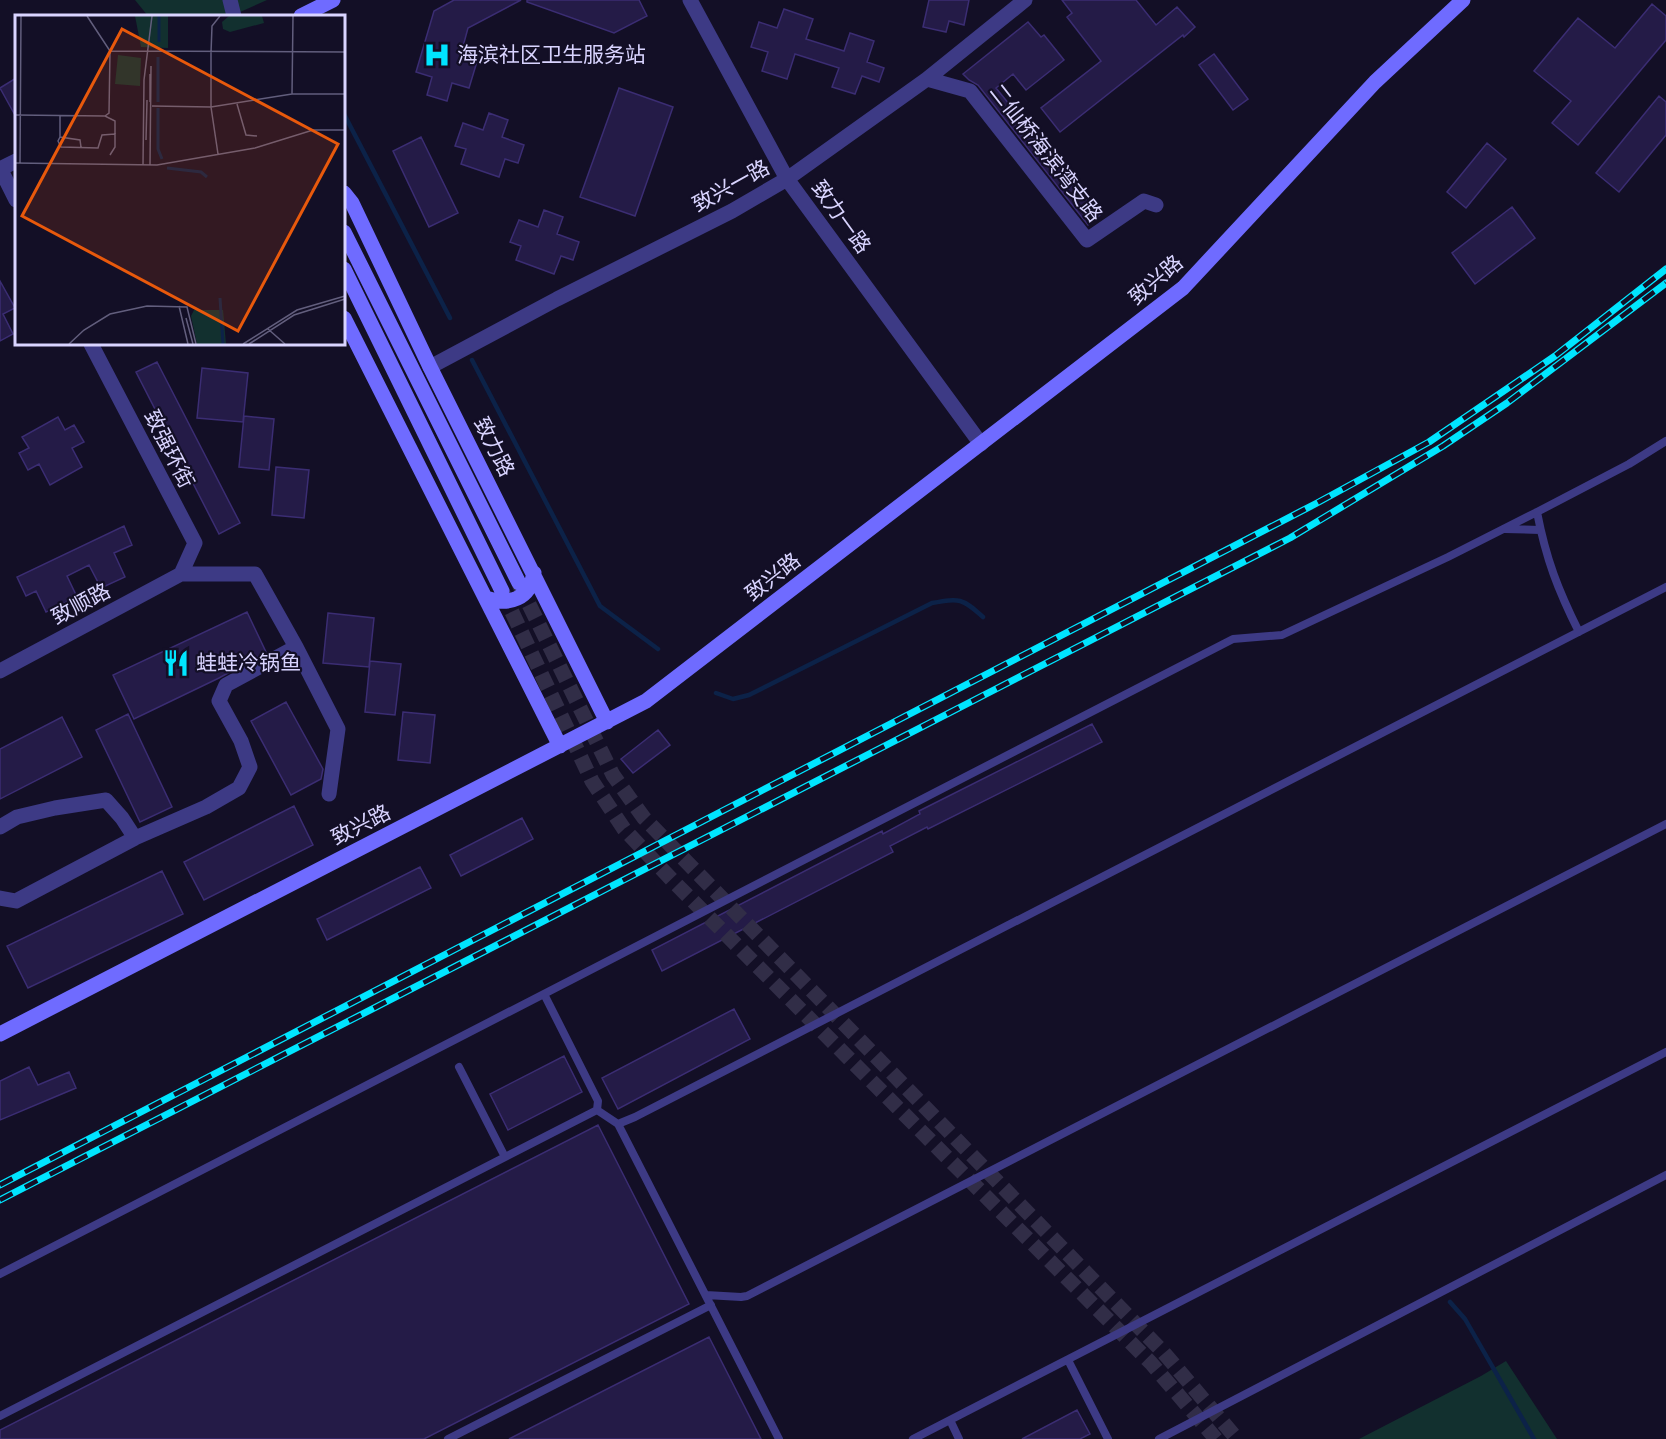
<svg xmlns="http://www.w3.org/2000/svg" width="1666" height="1439" viewBox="0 0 1666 1439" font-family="Ubuntu,'Noto Sans SC',sans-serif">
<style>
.green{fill:#12302f}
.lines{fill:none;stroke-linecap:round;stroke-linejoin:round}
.stream{stroke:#0c2248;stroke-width:4.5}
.building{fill:#241b47;stroke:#3b2d73;stroke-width:1.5}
.secondary-tunnel{stroke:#312d47;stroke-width:15;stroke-dasharray:15 8;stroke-linecap:butt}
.lane{stroke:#3d3a85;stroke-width:8}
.street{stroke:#3d3a85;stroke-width:15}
.secondary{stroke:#6f6bff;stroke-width:15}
.rail-casing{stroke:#00e5ff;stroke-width:7}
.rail{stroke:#130f26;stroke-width:4.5;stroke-dasharray:14;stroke-linecap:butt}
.labels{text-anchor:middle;stroke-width:4.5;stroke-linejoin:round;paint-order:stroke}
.poi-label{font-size:21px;fill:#d9d4ff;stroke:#130f26;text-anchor:start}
.street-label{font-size:21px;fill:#d9d4ff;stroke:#130f26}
.inset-river{fill:none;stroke:#0c2248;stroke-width:3}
.inset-road{fill:none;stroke:#625e7d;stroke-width:1.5}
.view{fill:#e8590c;fill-opacity:0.15;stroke:#e8590c;stroke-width:3}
.inset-edge{fill:none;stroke:#d9d4ff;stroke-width:3}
</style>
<rect width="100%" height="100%" fill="#130f26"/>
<path class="green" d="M135,0H267L231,16H148Z
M1506,1361L1557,1439H1359L1481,1376Z"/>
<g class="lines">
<path class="stream" d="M344,114L450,318
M472,360L600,606L658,649
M716,693L733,699L749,695L932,603C960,598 962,598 983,617
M1450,1302L1465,1319L1534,1439"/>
</g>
<path class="building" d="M454,0H521L468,28L462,50L479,55L469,88L452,83L447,101L427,95L432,77L416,72L434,11Z
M527,0H639L647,16L614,33L527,2Z
M929,0H969L964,25L949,21L946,32L923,27Z
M1062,0H1136L1156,25L1177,7L1195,27L1184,37L1183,35L1060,132L1041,108L1101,61L1067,17L1072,13Z
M1652,4L1666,16V40L1578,145L1552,123L1571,101L1534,71L1578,18L1615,48Z
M784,9L813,19L806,39L844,51L850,33L874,41L867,62L884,68L879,82L862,76L855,94L832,87L839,68L795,54L787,79L762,71L768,52L751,47L759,22L777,28Z
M1028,22L1041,37L1044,35L1064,60L1026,90L1013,74L996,88L1100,215L1088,225L978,85L969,80L963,74Z
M1214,54L1248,99L1233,110L1199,65Z
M16,78V117L0,88Z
M619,88L673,107L635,216L580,197Z
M1659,96L1666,102V135L1619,192L1596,173Z
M489,113L508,120L502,137L524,145L518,163L505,159L499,177L461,164L466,149L455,146L463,123L483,130Z
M421,137L458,213L429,227L393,151Z
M1487,143L1506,159L1466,208L1447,192Z
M1512,207L1535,238L1475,284L1452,253Z
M544,210L563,217L557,234L579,242L573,260L561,256L554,274L516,260L521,246L510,242L519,220L538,227Z
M0,281L15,308L3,314L13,334L0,341Z
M157,362L240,523L219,534L136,372Z
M202,368L248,373L243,422L197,418Z
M244,416L274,419L269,470L239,467Z
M58,417L65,430L74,425L84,442L72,448L82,467L50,485L39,464L28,470L19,453L29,448L22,437Z
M276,467L309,470L304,518L272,515Z
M124,526L132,545L114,553L125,577L101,588L89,565L67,576L77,597L46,612L36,591L26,596L17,577Z
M247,612L266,652L219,678L134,719L113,675Z
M328,613L374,618L369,667L323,663Z
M370,661L401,664L395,715L365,712Z
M286,702L323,769L321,779L291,795L251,721Z
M403,712L435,715L430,763L398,760Z
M128,714L172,807L140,822L96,730Z
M62,717L82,757L0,799V749Z
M1092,724L1102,742L928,829L927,827L890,846L893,852L662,971L652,950L882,831L883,834L920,814L919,811Z
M658,730L670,745L633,773L621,759Z
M294,806L313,845L204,900L184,862Z
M522,818L533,839L461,876L450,855Z
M420,867L431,888L327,940L317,919Z
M162,871L183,914L28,988L7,946Z
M734,1009L750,1039L618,1109L602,1078Z
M564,1056L582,1092L508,1130L490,1094Z
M29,1067L38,1085L69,1072L76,1088L0,1120V1081Z
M598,1125L689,1304L424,1439H0V1430Z
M709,1337L761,1439H509Z
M1077,1410L1090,1434L1080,1439H1022Z"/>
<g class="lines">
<path class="secondary-tunnel" d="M519,584L613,775L644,818L1164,1353L1237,1439
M502,591L592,781L624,829L674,882L1151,1363L1216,1439"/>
<path class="lane" d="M1537,512C1546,559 1558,590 1579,632
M1505,529L1540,530
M544,994L598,1101L597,1110
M459,1067L505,1157
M618,1124L779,1439
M0,1274L1233,639L1282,635L1448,557L1537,512L1629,464L1666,441
M706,1295L741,1297L747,1296L1666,824
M1068,1360L1108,1439
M0,1416L597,1110L618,1124L635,1117L1666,587
M950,1420L959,1439
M448,1439L711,1305
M913,1439L1666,1052
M1159,1439L1666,1175"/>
<path class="street" d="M230,0L234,16
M690,0L787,179L981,444
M927,79L970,91L1087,240L1144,201L1156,205
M0,168L16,200
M0,169L16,161
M91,344L195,543L181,574
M430,367L557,299L732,211L787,179L927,79L1025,0
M0,671L181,574H255L296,647
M0,827L17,817L55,808L106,800L122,818L135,838
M0,898L16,901L135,838L206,807L239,788L250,767L241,741L219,701L226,685L296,647L338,729L329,794"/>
<path class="secondary" d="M301,16L333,0
M344,193L352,203L430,367L607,722
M344,232L519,583
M344,269L502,591
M344,318L560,746
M486,598C509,606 530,599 534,573
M0,1034L646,701L1183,288L1375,82L1463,0"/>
<defs>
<path id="rail" d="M0,1185L1317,503L1429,442L1555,356L1666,269
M0,1200L1290,538L1443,446L1507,403L1666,283"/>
</defs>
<use href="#rail" class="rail-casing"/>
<use href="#rail" class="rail"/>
</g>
<defs>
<symbol id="hospital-bare" viewBox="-9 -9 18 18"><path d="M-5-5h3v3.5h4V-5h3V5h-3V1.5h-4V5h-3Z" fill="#00e5ff" stroke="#130f26" stroke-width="2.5" paint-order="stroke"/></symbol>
<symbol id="restaurant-bare" viewBox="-9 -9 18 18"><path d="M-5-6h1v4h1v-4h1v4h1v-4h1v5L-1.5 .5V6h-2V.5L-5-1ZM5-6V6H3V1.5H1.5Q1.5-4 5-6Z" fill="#00e5ff" stroke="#130f26" stroke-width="2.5" paint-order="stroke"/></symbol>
</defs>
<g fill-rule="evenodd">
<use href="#hospital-bare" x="418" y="36" width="38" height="38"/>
<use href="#restaurant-bare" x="157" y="644" width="38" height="38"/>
</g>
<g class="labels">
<g class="poi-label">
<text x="457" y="62">海滨社区卫生服务站</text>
<text x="196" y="670">蛙蛙冷锅鱼</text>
</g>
<g class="street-label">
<text transform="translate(1046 153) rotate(52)" y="7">二仙桥海滨湾支路</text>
<text transform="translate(731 186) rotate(-29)" y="7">致兴一路</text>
<text transform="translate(841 217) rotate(54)" y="7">致力一路</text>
<text transform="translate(1156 280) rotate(-41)" y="7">致兴路</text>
<text transform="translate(494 447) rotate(63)" y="7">致力路</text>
<text transform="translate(169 449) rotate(63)" y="7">致强环街</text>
<text transform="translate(773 577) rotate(-38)" y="7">致兴路</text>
<text transform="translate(81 604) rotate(-28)" y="7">致顺路</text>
<text transform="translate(361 825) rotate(-27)" y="7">致兴路</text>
</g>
</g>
<g transform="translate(15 15)">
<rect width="330" height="330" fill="#130f26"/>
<path d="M120,1H153V33L126,32ZM214,1H247L249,8L215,17L208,14L207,7ZM103,40L126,43L125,71L100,69ZM179,295H208L211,329H182L176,301Z" fill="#12302f"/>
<path class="inset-river" d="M144,1V27M143,87V42M143,93V134L147,144M152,153L186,157L192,162M205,283L208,329"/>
<path class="inset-road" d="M72,1L95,36L94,98L90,101M95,36L330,37M277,79L278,1M135,87V59M222,89L231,120L242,121M137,91L196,92L277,79H330M0,100L90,101L100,106V119M45,101V122L65,125L66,132M45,122L43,126L46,132L83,133L87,120L100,119V132L95,140M131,125L132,85M203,139L196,92V38L197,11L205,1M0,148L142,150L240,133L298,115H330M5,148L6,1M128,150L129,65L137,1M135,150L136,51M164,291L173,329M171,303L178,329M253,314L270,329M54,329L69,315L95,299L132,291L172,292L181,329M228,329L282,295L330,281M234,329L279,300L330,284"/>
<path class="view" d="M107,14L323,129L223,316L7,201Z"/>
<rect width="330" height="330" class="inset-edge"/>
</g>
</svg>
